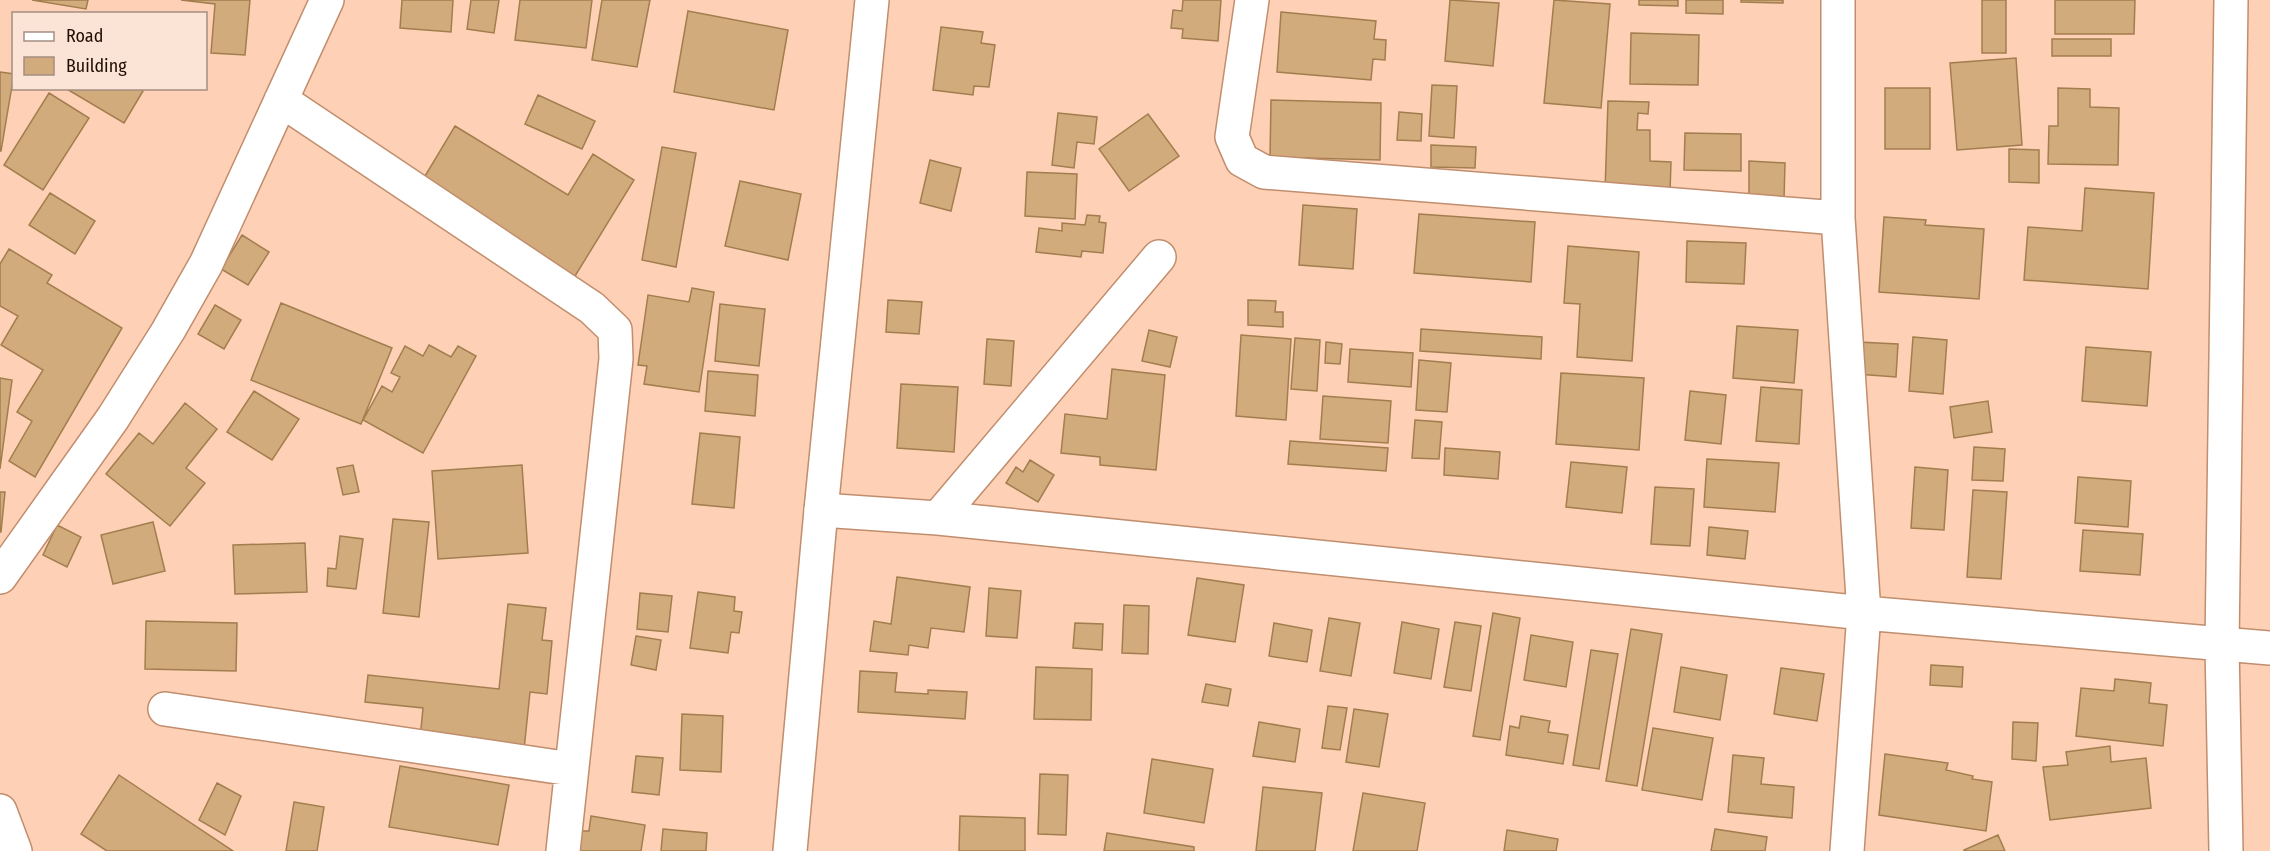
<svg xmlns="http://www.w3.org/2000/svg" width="2270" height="851" viewBox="0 0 2270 851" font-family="'Fira Sans Condensed',sans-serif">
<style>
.building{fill:#d1ab7b;stroke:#a27e4f;stroke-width:1.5}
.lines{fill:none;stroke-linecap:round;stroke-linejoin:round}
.street-casing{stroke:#c18d6d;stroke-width:36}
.secondary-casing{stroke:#c18d6d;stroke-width:36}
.street{stroke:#fff;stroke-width:33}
.secondary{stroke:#fff;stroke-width:33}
</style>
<rect width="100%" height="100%" fill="#fed1b6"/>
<path class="building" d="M32,0H88L86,9Z
M181,0H250L245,55L211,53L215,4Z
M402,0H453L451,32L400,28Z
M471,0H499L494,33L467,29Z
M520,0H592L586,48L515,40Z
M602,0H650L637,67L592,60Z
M1183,0H1221L1218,41L1182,38L1183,29L1171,28L1173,10L1182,11Z
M1450,0L1499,3L1493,66L1445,61Z
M1554,0L1610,4L1601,108L1544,103Z
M1639,0H1678V6L1639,5Z
M1686,0H1723V14L1686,13Z
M1741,0H1783V3L1741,2Z
M1982,0H2006V53H1982Z
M2055,0H2135L2134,34H2055Z
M688,11L788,30L774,110L674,92Z
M1281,12L1376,21L1374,39L1386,40L1385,60L1373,59L1371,80L1277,72Z
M941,27L983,32L981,43L995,45L989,87L974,86L973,95L933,90Z
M1631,33L1699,35L1698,85L1630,84Z
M2052,39H2111V56H2052Z
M2016,58L2022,145L1957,150L1950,63Z
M0,72L14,74L1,151H0Z
M1432,85L1457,86L1454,138L1429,136Z
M65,88H140L143,91L124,123Z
M1885,88H1930V149H1885Z
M2058,88L2090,89V107L2119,108L2118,165L2048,164L2049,126H2058Z
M49,93L89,118L43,190L4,165Z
M538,95L595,121L582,149L525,124Z
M1271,100L1381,103L1380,160L1270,157Z
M1608,101L1649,102L1648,114L1638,113L1637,130H1650V161L1671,162L1670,193L1605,191Z
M1399,112L1422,114L1421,141L1397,140Z
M1058,113L1097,117L1094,144L1077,142L1074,168L1052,165Z
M1148,114L1179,156L1129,191L1099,149Z
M455,126L568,195L593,154L634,180L572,281L419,186Z
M1685,133L1741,134V171L1684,170Z
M1431,145L1476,147L1475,168L1431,167Z
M662,147L696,153L676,267L642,260Z
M2009,149L2039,150V183L2009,182Z
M930,160L961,168L951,211L920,203Z
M1749,161L1785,163L1784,200L1749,199Z
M1027,172L1077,174L1075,219L1025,216Z
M740,181L801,194L788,260L725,246Z
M2085,188L2154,193L2148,289L2024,280L2028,227L2082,231Z
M50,193L95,221L75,254L29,225Z
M1303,205L1357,209L1353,269L1299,265Z
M1419,214L1535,222L1531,282L1414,273Z
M1087,215L1100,216L1099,222L1106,223L1103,253L1082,251L1081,257L1036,252L1039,228L1062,231V223L1085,225Z
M1884,217L1926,220L1925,225L1984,229L1979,299L1879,292Z
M242,235L269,252L248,285L221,269Z
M1687,241L1746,243L1744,284L1686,282Z
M1568,246L1639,252L1632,361L1577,357L1580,304L1564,303Z
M9,249L52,275L47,283L122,328L35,477L9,461L32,421L17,412L43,370L1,345L18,316L0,306V264Z
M692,288L714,292L699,392L644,384L647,366L638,365L648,295L689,302Z
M888,300L922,302L919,334L886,332Z
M1248,300L1276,301L1275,312H1283V327L1248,325Z
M281,303L392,348L361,424L251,380Z
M720,304L765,309L759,366L715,361Z
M215,305L241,320L224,349L198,334Z
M1737,326L1798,330L1794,383L1733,378Z
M1421,329L1542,337L1541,359L1420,351Z
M1149,330L1177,337L1170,367L1142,361Z
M1241,335L1291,339L1286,420L1236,416Z
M1913,337L1947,340L1943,394L1909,391Z
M1295,338L1320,340L1317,391L1291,389Z
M987,339L1014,341L1011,386L984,384Z
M1326,342L1342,344L1340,364L1325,363Z
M1858,342L1898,344L1896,377L1856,374Z
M429,345L451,357L458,346L476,356L423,453L363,420L382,386L392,392L400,377L391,373L405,346L423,356Z
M2086,347L2151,352L2147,406L2082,401Z
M1350,349L1413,353L1411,387L1348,382Z
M1419,360L1451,363L1447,412L1416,410Z
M1112,369L1165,375L1156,470L1100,465V457L1061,453L1065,414L1107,419Z
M708,371L758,375L755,416L705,411Z
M1561,373L1644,378L1639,450L1556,444Z
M0,378L12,380L0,469Z
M901,384L958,387L954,452L897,448Z
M1761,387L1802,390L1799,444L1756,441Z
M254,391L299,419L272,460L227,432Z
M1690,391L1726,395L1721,444L1685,440Z
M1323,396L1391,401L1388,443L1320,439Z
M1988,401L1992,432L1954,438L1950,407Z
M185,403L217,429L186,468L205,483L170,526L106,474L139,433L153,444Z
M1415,420L1442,422L1439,459L1412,458Z
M700,433L740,437L734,508L692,504Z
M1290,441L1388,448L1386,471L1288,464Z
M1974,447L2005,449L2003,481L1972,480Z
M1445,448L1500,452L1498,479L1444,475Z
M1707,459L1779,463L1775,512L1704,507Z
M1030,460L1054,475L1038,502L1006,483L1016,467L1023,472Z
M1571,462L1627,467L1622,513L1566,507Z
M353,465L359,492L343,495L337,468Z
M522,465L528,553L438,559L432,471Z
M1915,467L1948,470L1944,530L1911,528Z
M2078,477L2131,481L2128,527L2075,523Z
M1655,487L1694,489L1690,546L1651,544Z
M1973,490L2007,492L2001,579L1967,577Z
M0,492H5L1,532H0Z
M393,519L429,522L419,617L383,613Z
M153,522L165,571L113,584L101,535Z
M57,525L81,537L67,567L43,555Z
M1709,527L1748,531L1745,559L1707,555Z
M2083,530L2143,534L2140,575L2080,571Z
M340,536L363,539L356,589L327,586L328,568L336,569Z
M305,543L307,592L235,594L233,545Z
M897,577L970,587L964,632L931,628L928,648L909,645L908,655L870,651L874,621L891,624Z
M1197,578L1244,585L1235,642L1188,635Z
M989,588L1021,591L1017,638L986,636Z
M698,592L735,597L734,611L742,612L739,633L731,632L728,653L690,648Z
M640,593L672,596L668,632L637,629Z
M508,604L546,608L542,640L552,641L547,694L530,692L524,750L420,739L423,708L365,702L368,675L499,689Z
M1124,605L1149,606L1148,654L1122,653Z
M1493,613L1520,618L1500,740L1473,736Z
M1329,618L1360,623L1351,676L1320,671Z
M146,621L237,623L236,671L145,669Z
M1402,622L1439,629L1431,679L1394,673Z
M1455,622L1481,626L1471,691L1444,687Z
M1075,623L1103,624L1102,650L1073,648Z
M1274,623L1312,630L1307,662L1269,656Z
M1631,629L1662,634L1637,786L1606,781Z
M1531,635L1573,642L1566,687L1524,680Z
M636,636L661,640L656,670L631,665Z
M1591,650L1618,654L1599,769L1573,765Z
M1931,665L1963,667L1962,687L1930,685Z
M1036,667L1092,669L1091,720L1034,719Z
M1681,667L1727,675L1720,720L1674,712Z
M1781,668L1824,674L1817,721L1774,714Z
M860,671L897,673L895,692L928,694V690L967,692L965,719L858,712Z
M2115,679L2151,683L2149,703L2167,705L2163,746L2076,736L2081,688L2114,691Z
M1206,684L1231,689L1228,706L1202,702Z
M1328,706L1347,708L1340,750L1322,748Z
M1354,709L1388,714L1379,767L1346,762Z
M682,714L723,716L721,772L680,770Z
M1521,716L1550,721L1548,732L1568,735L1563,764L1506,755L1510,726L1519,728Z
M1259,722L1300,729L1295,762L1253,756Z
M2013,722L2038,723L2036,761L2012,759Z
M1653,728L1713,738L1702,800L1642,790Z
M2110,746L2111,762L2146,758L2151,808L2050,820L2043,767L2068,765L2066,752Z
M1885,754L1948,763L1946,770L1973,776L1972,779L1992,782L1986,831L1879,815Z
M1733,755L1764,758L1761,784L1794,787L1792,818L1728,812Z
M636,756L663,758L659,795L632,792Z
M1152,759L1213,769L1204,823L1144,813Z
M400,766L509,785L498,845L389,827Z
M1040,774L1068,775L1066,835L1038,834Z
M119,775L233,851H107L81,834Z
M217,783L241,796L225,835L199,820Z
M1263,787L1322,793L1315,851H1256Z
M1363,793L1425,803L1417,851H1353Z
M294,802L324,807L317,851H286Z
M591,816L645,825L641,851H577L580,831H589Z
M960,816L1025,818V851H959Z
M663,829L707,833L706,851H661Z
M1715,829L1767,837L1765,851H1711Z
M1507,830L1558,839L1556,851H1504Z
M1107,833L1194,847V851H1104Z
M1998,835L2005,851H1965L1964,850Z"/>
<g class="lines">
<defs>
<path id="street" d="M1252,0L1232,137L1242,160L1264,172L1838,218
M1838,0V218L1864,613L1847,851
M281,100L592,308L615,330L616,359L563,851
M821,510L938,518L1864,613L2270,648
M938,518L1159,257
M0,577L113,418L168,331L206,264L327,0
M165,709L571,769
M0,811L15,851
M2226,851L2222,645L2231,0"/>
<path id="secondary" d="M790,851L821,510L872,0"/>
</defs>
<use href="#street" class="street-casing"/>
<use href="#secondary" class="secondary-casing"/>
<use href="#street" class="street"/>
<use href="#secondary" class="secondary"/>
</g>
<rect x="12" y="12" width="195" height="78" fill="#fbe4d6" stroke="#a48e82" stroke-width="1.5"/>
<rect x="24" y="32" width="30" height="9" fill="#ffffff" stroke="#a48e82" stroke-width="1.5"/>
<text x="66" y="42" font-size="18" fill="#210e03">Road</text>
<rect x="24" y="57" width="30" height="18" fill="#d1ab7b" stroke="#a48e82" stroke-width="1.5"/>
<text x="66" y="72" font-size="18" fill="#210e03">Building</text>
</svg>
